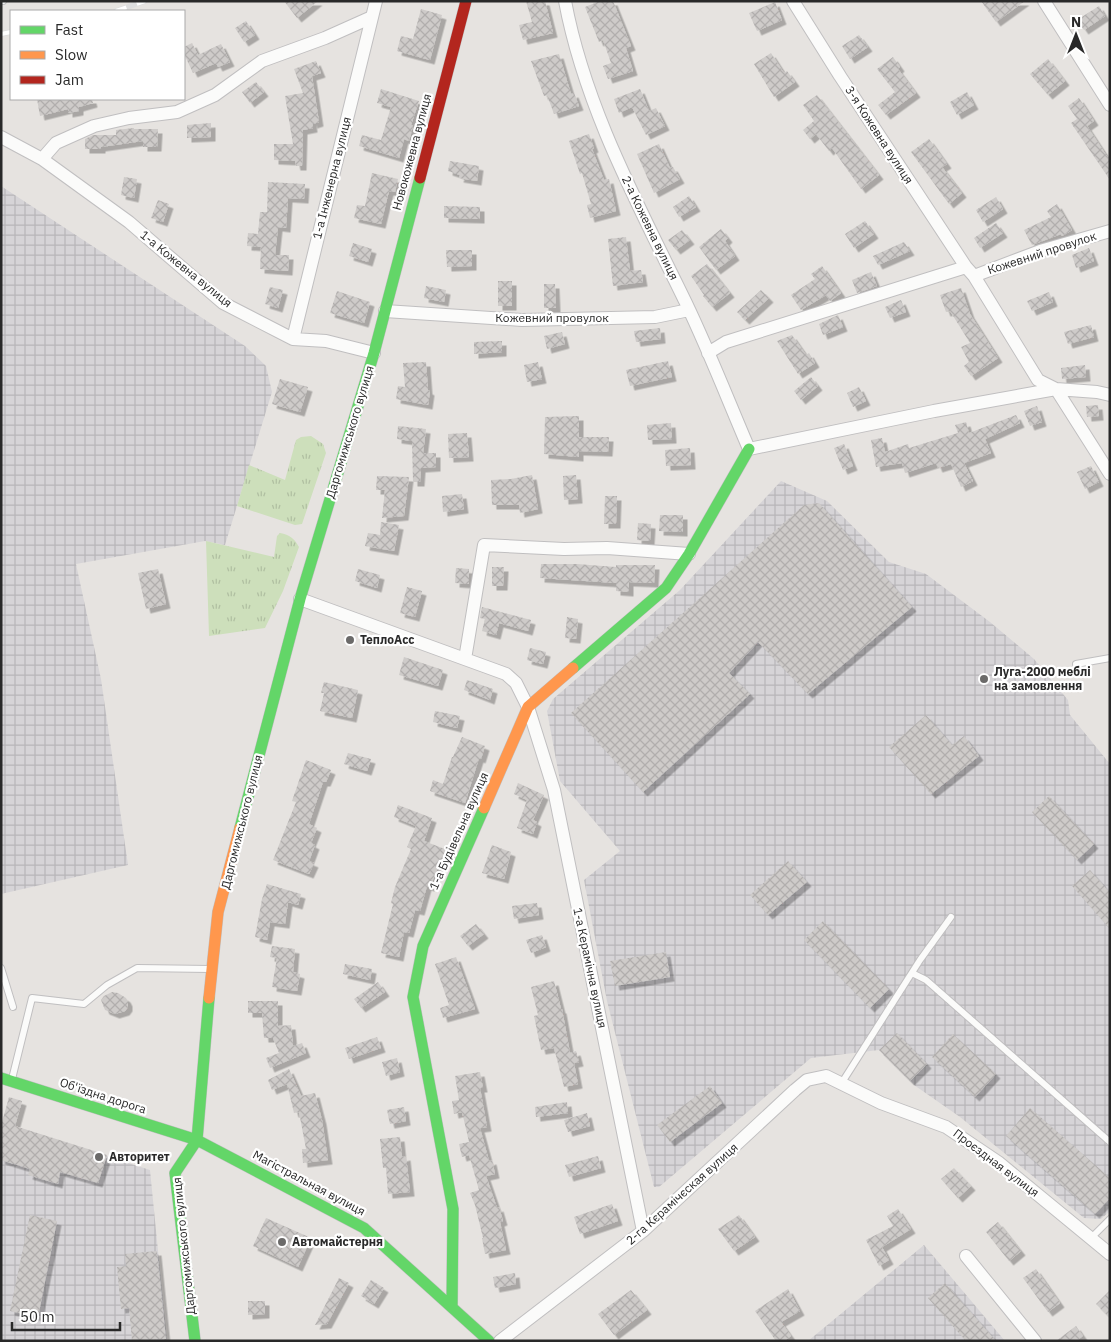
<svg xmlns="http://www.w3.org/2000/svg" width="1111" height="1342" viewBox="0 0 1111 1342" font-family="'IBM Plex Sans',sans-serif">
<style>
.industrial{fill:url(#industrial-grid)}
.grass{fill:url(#grass-tufts)}
.building{fill:url(#building-cross-hatch);filter:url(#shadow)}
.lines{fill:none;stroke-linecap:round;stroke-linejoin:round}
.lane-casing{stroke:#c0bfc0;stroke-width:8}
.street-casing{stroke:#c0bfc0;stroke-width:14}
.fast-casing{stroke:#c0bfc0;stroke-width:12}
.slow-casing{stroke:#c0bfc0;stroke-width:12}
.jam-casing{stroke:#c0bfc0;stroke-width:12}
.lane{stroke:#fbfbfa;stroke-width:6}
.street{stroke:#fbfbfa;stroke-width:12}
.fast{stroke:#63d668;stroke-width:11}
.slow{stroke:#ff974d;stroke-width:11}
.jam{stroke:#b3261e;stroke-width:11}
.rail-casing{stroke:#ddddde;stroke-width:5.5}
.rail{stroke:#fff;stroke-width:4;stroke-dasharray:11;stroke-linecap:butt}
.poi-dot{fill:#6b6a69;stroke:#fff;stroke-width:2}
.labels{text-anchor:middle;stroke-width:4.5;stroke-linejoin:round;paint-order:stroke}
.street-label{font-size:12px;fill:#292929;stroke:#fff}
.poi-label{font-size:12px;font-weight:bold;fill:#292929;stroke:#fff;text-anchor:start}
</style>
<defs>
<pattern id="industrial-grid" width="8" height="8" patternUnits="userSpaceOnUse" patternTransform="scale(1.25)"><rect width="8" height="8" fill="#d6d4d7"/><path d="M0 4h8M4 0v8" fill="none" stroke="#b8b6b9"/></pattern>
<pattern id="grass-tufts" width="24" height="20" patternUnits="userSpaceOnUse" patternTransform="scale(1.25)"><rect width="24" height="20" fill="#cddfbb"/><path d="M3 7l-1-3M5 7V3M7 7l1-3M15 17l-1-3M17 17v-4M19 17l1-3" fill="none" stroke="#b0bfa1"/></pattern>
<pattern id="building-cross-hatch" width="8" height="8" patternUnits="userSpaceOnUse" patternTransform="scale(1.25)"><rect width="8" height="8" fill="#cecbc9"/><path d="M0 0l8 8M0 8l8-8" fill="none" stroke="#b1aead"/></pattern>
<filter id="shadow"><feDropShadow dx="4.5" dy="4.5" stdDeviation="0" flood-color="#0004"/></filter>
</defs>
<rect width="100%" height="100%" fill="#e6e3e0"/>
<path class="industrial" d="M1,186L245,346L266,366L272,392L225,545L205,541L76,564L101,679L128,865L1,894Z
M781,481L827,501L889,562L926,574L990,622L1034,659L1068,700L1070,715L1110,764V1211L1101,1219L1084,1218L960,1117L914,1085L879,1050L811,1058L659,1187H654L607,1001L584,880L620,851L560,781L547,711L553,699L680,590Z
M1,1122L150,1170L167,1341H1Z
M924,1245L1005,1341H808Z"/>
<path class="grass" d="M311,436L323,444L326,453L302,524L295,525L237,506L249,465L285,480L296,440L301,437Z
M280,533C290,535 294,538 299,547L283,591L265,628L209,636L206,541L274,557L277,536Z"/>
<path class="building" d="M284,1H318L297,18Z
M526,1H545L553,33L523,40L519,25L532,22Z
M600,1H613L631,46L626,48L633,71L608,79L603,66L611,63L603,40L599,42L585,7Z
M981,1H1025L996,22Z
M775,2L782,20L757,31L749,13Z
M1099,6L1105,16L1084,30L1077,20Z
M421,9L442,15L430,60L397,51L401,36L413,39Z
M246,21L255,35L244,42L235,28Z
M859,35L868,47L850,59L842,46Z
M192,43L198,55L221,44L230,62L218,67L216,63L193,73L184,54V47Z
M771,53L784,73L787,71L795,82L774,97L754,64Z
M559,54L571,94L574,93L579,106L554,114L547,95L544,96L531,61Z
M893,57L900,67L898,69L916,93L886,115L878,105L895,92L877,69Z
M1048,59L1065,81L1048,95L1030,74Z
M316,61L321,73L312,76L319,122L313,124L312,120L313,128L303,130L302,166H296L295,161L274,160V144H293L285,96L303,93L294,69Z
M256,82L264,92L250,103L242,92Z
M381,89L419,101L411,125L413,126L409,141L404,139L399,158L359,146L362,135L381,140L391,107L377,103Z
M640,89L649,111L656,108L665,126L646,135L632,107L619,113L614,99Z
M967,92L974,105L957,115L950,102Z
M817,95L879,175L861,189L832,148L829,151L816,134L810,139L803,130L814,121L803,105Z
M1079,98L1094,121L1087,126L1110,161V180L1071,123L1077,119L1068,106Z
M37,99H92L93,103L79,107V111L68,113V109L40,116Z
M211,123V137L187,138V125Z
M134,128V129H158L157,147H143V141L101,147V149H85V139L93,135H116V130Z
M589,134L594,148L592,149L604,180L609,179L616,211L590,218L587,205L591,204L582,173L580,174L569,141Z
M929,139L947,164L942,167L962,193L949,204L911,152Z
M659,144L670,168L673,167L680,179L654,193L637,154Z
M450,161L479,166L477,181L459,178L460,175L448,171Z
M372,173L398,179L395,192L389,191L381,224L354,218L357,205L365,206Z
M124,177L137,179L134,198L121,195Z
M268,182L305,184L304,199L288,198L286,228L278,227L275,255H289L288,271L260,269L261,247L247,246L248,233L258,234L260,212H267Z
M689,196L696,207L679,217L673,207Z
M996,197L1003,209L983,222L976,210Z
M158,200L169,204L163,222L151,218Z
M1057,204L1072,230L1062,236L1061,234L1032,245L1024,230L1051,217L1047,211Z
M444,206L480,207V219L444,218Z
M865,221L874,234L854,248L845,234Z
M996,223L1003,233L980,248L974,238Z
M721,229L728,238L725,241L735,256L716,270L699,247Z
M682,230L690,240L676,250L668,240Z
M626,237L630,271L641,270L643,282L613,286L608,239Z
M904,242L910,251L878,265L873,256Z
M353,243L372,249L368,262L349,256Z
M1089,248L1094,261L1076,268L1072,255Z
M446,250H472V266L447,267Z
M707,264L730,293L712,307L703,296L704,295L691,276Z
M822,266L841,293L830,301L826,295L801,310L791,295L815,279L811,274Z
M871,272L877,286L857,293L852,280Z
M498,281H512V306H498Z
M544,284H555L556,308H544Z
M426,286L446,290L444,302L424,298Z
M270,287L283,290L278,308L265,304Z
M961,288L970,314L998,358L971,376L964,366L969,362L961,347L970,343L950,311L946,312L940,295Z
M761,290L769,298L745,320L737,312Z
M337,291L370,302L364,323L330,313Z
M1049,292L1053,302L1032,311L1027,301Z
M901,300L906,312L890,318L885,307Z
M838,315L843,327L823,335L819,324Z
M1091,325L1094,337L1068,344L1064,332Z
M660,328L661,339L636,342L634,331Z
M562,332L565,344L547,349L544,336Z
M792,335L806,355L809,353L815,363L798,374L777,341Z
M502,341V352L474,354V342Z
M668,361L672,377L630,386L626,370Z
M426,362L428,390L430,391L428,405L396,399L398,386L405,387L403,363Z
M538,362L542,379L527,382L524,365Z
M1085,365L1086,377L1062,379L1061,368Z
M811,377L818,386L801,400L794,391Z
M280,379L308,387L300,412L272,404Z
M859,387L866,401L853,407L847,393Z
M1098,405L1099,416L1087,417L1086,406Z
M1037,406L1042,422L1030,426L1024,411Z
M1016,415L1020,423L985,439L991,453L964,463L973,481L961,487L951,464L938,468L936,463L905,473L902,463L876,467L871,440L882,438L885,452L908,444L909,448L958,433L955,425L966,422L969,433Z
M579,416V437H609L608,452L579,451V457L544,454L545,417Z
M671,423L672,439L648,440L647,425Z
M398,426L426,429L423,453H436V467L421,468L420,482H413L412,441L397,439Z
M467,433L469,457L449,458L448,434Z
M844,444L853,466L843,470L834,448Z
M690,448L691,465L666,466L665,450Z
M1091,466L1099,482L1085,489L1077,472Z
M532,475L538,509L520,513L519,505H492L491,480L511,479Z
M576,475L578,499L564,500L563,476Z
M377,476L409,477L404,516L382,518L385,490H376Z
M462,494L464,509L443,512L442,496Z
M605,496H617L616,524H604Z
M819,503L912,607L808,694L758,642L729,673L750,694L643,792L571,713L804,505Z
M660,515H683V532L659,531Z
M381,522L399,525L394,551L365,546L368,533L380,535Z
M638,523L651,524L650,541L637,540Z
M541,564H577L616,567V565H655L654,583L629,582V592L616,591V583L540,578Z
M492,567H504L503,586H492Z
M456,568L469,569V584L455,583Z
M158,569L166,604L146,609L138,573Z
M358,569L380,575L377,588L355,581Z
M407,587L422,591L415,617L400,613Z
M482,607L531,620L528,631L499,623L496,635L482,631L485,619L480,618Z
M567,617L578,619L576,639L565,638Z
M530,648L546,652L543,664L527,660Z
M404,657L443,670L438,686L399,675Z
M467,680L493,689L490,700L464,690Z
M324,682L358,690L352,718L320,711L324,693H321Z
M435,711L460,716L457,728L433,722Z
M926,715L952,745L964,736L979,756L931,794L889,747Z
M462,737L485,746L481,759L479,758L465,803L430,791L433,780L443,784L452,757H453Z
M348,753L371,759L367,771L344,764Z
M306,760L331,770L326,782H323L309,824L317,828L311,843L315,845L309,861L314,863L309,874L273,860L296,802L292,801Z
M518,783L544,795L533,820L537,822L533,834L517,828L527,800L514,794Z
M1049,796L1094,844L1077,860L1032,812Z
M398,805L432,818L424,841L450,851L446,862L441,860L430,887L427,886L420,911L415,910L409,933L404,932L399,957L381,953L393,904L391,903L395,887L411,849L407,847L416,826L394,817Z
M492,845L511,852L504,879L482,873Z
M788,861L807,882L768,915L750,895Z
M1090,870L1110,893V929L1072,886Z
M267,884L301,894L298,905L288,902L285,924L270,922L267,940L255,937L262,899Z
M537,903L539,915L514,919L512,906Z
M823,921L889,989L870,1008L804,940Z
M476,924L484,934L468,946L460,936Z
M542,935L546,947L531,953L526,940Z
M272,946L295,949L293,972L300,974L297,991L272,987L277,958L270,957Z
M666,952L670,977L615,986L610,961Z
M456,957L475,1009L443,1018L440,1008L449,1005L435,964Z
M345,964L372,969L370,980L343,974Z
M554,981L561,1009H562L570,1053L576,1051L579,1062L574,1063L578,1084L564,1087L554,1048L541,1050L534,1016L538,1015L531,987Z
M378,982L385,992L361,1008L354,999Z
M112,992L118,993L126,998L128,1002V1007L125,1011L115,1014L105,1010L101,1000L104,996Z
M248,1001H278V1026L291,1025L293,1046L302,1043L306,1053L270,1068L266,1058L279,1053L273,1038H264L262,1013H248Z
M897,1033L927,1064L910,1081L879,1050Z
M953,1034L996,1074L975,1097L932,1057Z
M377,1037L381,1048L349,1059L345,1048Z
M397,1058L400,1072L386,1076L382,1062Z
M289,1069L301,1096L315,1093L322,1120L328,1160L303,1163L302,1149H306L299,1112L294,1113L287,1084L272,1090L268,1080Z
M480,1072L483,1088H480L487,1127L480,1128L489,1161L492,1160L495,1174L486,1176L497,1208L499,1207L503,1221L500,1222L506,1250L485,1254L482,1238H483L475,1205L470,1193L479,1190L469,1155L462,1157L459,1144L469,1142L462,1112L454,1114L452,1101L459,1100L455,1076Z
M710,1086L722,1103L670,1142L657,1125Z
M9,1097L22,1101L15,1126L107,1155L98,1183L60,1172L58,1184L28,1175L30,1169L1,1160V1126Z
M567,1102L568,1113L536,1117L535,1107Z
M404,1107L406,1121L390,1124L387,1110Z
M1030,1108L1110,1178V1198L1095,1214L1006,1136Z
M587,1113L590,1126L568,1132L564,1120Z
M400,1137L402,1157L406,1156L410,1192L388,1194L386,1168H383L380,1139Z
M598,1156L601,1168L569,1177L565,1165Z
M954,1168L971,1186L958,1198L941,1179Z
M612,1204L618,1221L580,1234L574,1217Z
M898,1209L911,1229L882,1247L889,1260L879,1266L866,1240L893,1226L887,1216Z
M30,1215L57,1221L38,1317L10,1311Z
M739,1215L755,1237L734,1251L718,1229Z
M266,1218L311,1238L298,1267L253,1246Z
M998,1222L1021,1251L1009,1261L986,1232Z
M157,1251L166,1339L132,1341L129,1308L121,1309L117,1267L126,1266L125,1254Z
M1036,1269L1060,1303L1048,1312L1023,1278Z
M515,1273L516,1284L495,1288L493,1277Z
M339,1278L349,1283L327,1324L315,1325Z
M371,1280L384,1288L374,1304L361,1296Z
M945,1283L996,1341H966L928,1298Z
M788,1289L800,1311L781,1322L791,1336L784,1341H776L755,1311Z
M631,1290L647,1310L614,1335L598,1314Z
M1110,1290V1318L1096,1304Z
M248,1301H265V1314L248,1315Z
M1076,1326L1083,1336L1076,1341H1056Z"/>
<g class="lines">
<defs>
<path id="lane" d="M1,1H3
M1076,664L1110,658
M1,968L13,1007
M912,973L926,980L1110,1142
M12,1079L32,998L84,1004L107,985L137,968L210,969
M841,1084L920,960L951,917
M1091,1238L1110,1219"/>
<path id="street" d="M565,1C585,108 639,206 686,303C709,351 728,400 749,449L934,411L1056,389L1097,392L1110,395
M793,1L840,76L966,267L974,276L1038,380L1056,389L1110,474
M1044,1L1110,105
M1,137L42,159L129,222L223,303L293,339L326,341L374,353
M42,159L56,143L94,126L129,118L177,112L215,95L262,61L325,38L372,17
M974,276L1040,251L1110,231
M385,311L522,320L655,317L689,310
M293,339L376,1
M708,353L726,342L966,267
M300,599L506,674L516,683L528,707L554,790L643,1231
M465,659L484,545L564,549L607,548L689,554
M966,1256L1035,1341
M500,1341L643,1231L795,1090L807,1080L826,1076L881,1103L946,1127L998,1162L1110,1254"/>
<path id="fast" d="M573,668L666,588L689,554L749,449
M240,828L300,599L374,353L420,178
M1,1078L197,1140L364,1228L489,1341
M452,1306L453,1209L413,997L423,946L484,808
M195,1341L175,1173L197,1140L209,998"/>
<path id="slow" d="M484,808L528,707L573,668
M209,998L218,912L240,828"/>
<path id="jam" d="M420,178L466,1"/>
</defs>
<use href="#lane" class="lane-casing"/>
<use href="#street" class="street-casing"/>
<use href="#fast" class="fast-casing"/>
<use href="#slow" class="slow-casing"/>
<use href="#jam" class="jam-casing"/>
<use href="#lane" class="lane"/>
<use href="#street" class="street"/>
<use href="#fast" class="fast"/>
<use href="#slow" class="slow"/>
<use href="#jam" class="jam"/>
<defs>
<path id="rail" d="M116,11L145,1
M1,34L11,32"/>
</defs>
<use href="#rail" class="rail-casing"/>
<use href="#rail" class="rail"/>
</g>
<g class="poi-dot">
<circle cx="350" cy="640" r="5"/>
<circle cx="984" cy="679" r="5"/>
<circle cx="99" cy="1157" r="5"/>
<circle cx="282" cy="1242" r="5"/>
</g>
<g class="labels">
<g class="street-label">
<text transform="translate(879 135) rotate(57)" y="4">3-я Кожевна вулиця</text>
<text transform="translate(412 152) rotate(-75)" y="4">Новокожевна вулиця</text>
<text transform="translate(332 178) rotate(-76)" y="4">1-а Інженерна вулиця</text>
<text transform="translate(650 228) rotate(64)" y="4">2-а Кожевна вулиця</text>
<text transform="translate(1042 253) rotate(-18)" y="4">Кожевний провулок</text>
<text transform="translate(186 269) rotate(39)" y="4">1-а Кожевна вулиця</text>
<text x="552" y="322">Кожевний провулок</text>
<text transform="translate(350 432) rotate(-73)" y="4">Даргомижського вулиця</text>
<text transform="translate(242 822) rotate(-76)" y="4">Даргомижського вулиця</text>
<text transform="translate(459 831) rotate(-66)" y="4">1-а Будівельна вулиця</text>
<text transform="translate(590 968) rotate(78)" y="4">1-а Керамічна вулиця</text>
<text transform="translate(103 1096) rotate(18)" y="4">Об'їздна дорога</text>
<text transform="translate(996 1163) rotate(37)" y="4">Проєздная вулиця</text>
<text transform="translate(309 1183) rotate(28)" y="4">Магістральная вулиця</text>
<text transform="translate(682 1194) rotate(-42)" y="4">2-га Кєрамічєская вулиця</text>
<text transform="translate(184 1246) rotate(-96)" y="4">Даргомижського вулиця</text>
</g>
<g class="poi-label">
<text x="360" y="644">ТеплоАсс</text>
<text x="994" y="676">Луга-2000 меблі<tspan x="994" dy="14">на замовлення</tspan></text>
<text x="109" y="1161">Авторитет</text>
<text x="292" y="1246">Автомайстерня</text>
</g>
</g>
<rect width="1111" height="1342" fill="none" stroke="#292929" stroke-width="5"/>
<rect x="10" y="10" width="175" height="90" fill="#ffffff" stroke="#a9a9a9"/>
<rect x="20" y="26" width="25" height="8" fill="#63d668" stroke="#a9a9a9"/>
<text x="55" y="35" font-size="15" fill="#292929">Fast</text>
<rect x="20" y="51" width="25" height="8" fill="#ff974d" stroke="#a9a9a9"/>
<text x="55" y="60" font-size="15" fill="#292929">Slow</text>
<rect x="20" y="76" width="25" height="8" fill="#b3261e" stroke="#a9a9a9"/>
<text x="55" y="85" font-size="15" fill="#292929">Jam</text>
<g transform="translate(1076 35)" stroke="#ffffff" stroke-width="4" paint-order="stroke">
<path d="M0-4L9 19L0 12L-9 19Z" fill="#292929"/>
<text y="-8" font-size="14" font-weight="bold" text-anchor="middle" fill="#292929">N</text>
</g>
<path d="M12 1322v8h108v-8" fill="none" stroke="#292929" stroke-width="2.5"/>
<text x="20" y="1322" font-size="15" fill="#292929" stroke="#ffffff" stroke-width="4" paint-order="stroke">50 m</text>
</svg>
